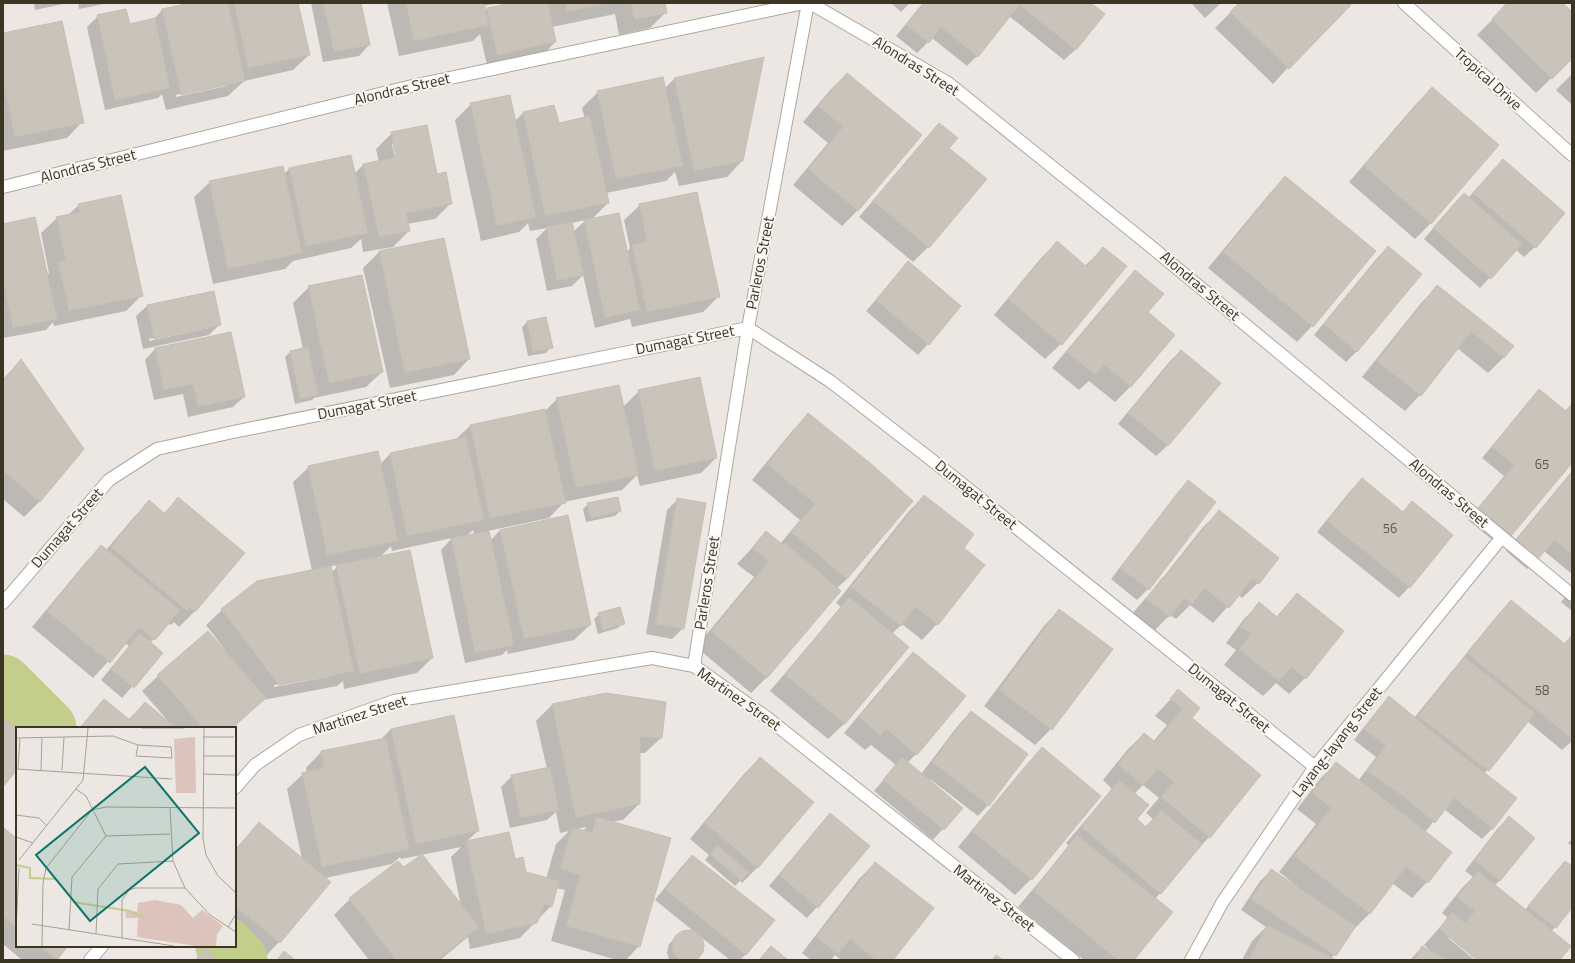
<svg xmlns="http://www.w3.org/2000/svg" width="1575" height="963" viewBox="0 0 1575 963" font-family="'Titillium Web',sans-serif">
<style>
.shadow{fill:#0003;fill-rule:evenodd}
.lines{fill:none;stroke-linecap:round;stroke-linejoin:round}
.river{stroke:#c4ce8c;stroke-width:59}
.building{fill:#c9c3ba;stroke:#c5beb4}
.minor-casing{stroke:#ada79d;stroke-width:14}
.minor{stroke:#fff;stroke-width:12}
.labels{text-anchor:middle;stroke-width:4;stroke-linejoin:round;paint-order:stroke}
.number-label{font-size:13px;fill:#5f5849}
.street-label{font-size:15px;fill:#3c3523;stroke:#f8f5f2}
.inset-river{fill:none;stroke:#c4ce8c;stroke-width:2}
.inset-road{fill:none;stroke:#a6a096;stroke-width:1}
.view{fill:#0f766e;fill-opacity:0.15;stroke:#0f766e;stroke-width:2}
.inset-edge{fill:none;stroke:#3c3523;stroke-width:2}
</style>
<rect width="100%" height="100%" fill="#ece7e2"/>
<path class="shadow" d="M34,3H68L35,10Z
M78,3H109L79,9Z
M195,3H297L309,55L293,70L244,81L228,96L166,110L162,94L158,98L105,110L87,27L98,16L129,25L153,20L163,9ZM227,84V86L176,97V95Z
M311,3H360L369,45L359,56L323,62Z
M387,3H498L484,6L485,11L487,9L516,3H664L666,12L650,28L619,35L615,14L552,27L555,42L545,53L487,65L480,34L473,41L399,56Z
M891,3H910L901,12Z
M923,3H1089L1103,14L1075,50L1064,60L1009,16L977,56L967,66L932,38L917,53L896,36Z
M1191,3H1221L1205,18Z
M1240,3H1347L1273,84L1215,28Z
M1509,3H1562L1572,13V58L1536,93L1477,35Z
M3,34L82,122L67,138L3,151Z
M847,74L920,135L857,211L842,226L793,185L828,143L803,122L831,89Z
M1572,74V105L1556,90Z
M674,79L742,161L727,177L679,186L675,172L666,181L606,193L608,203L591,220L627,252L630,248L624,220L640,205L719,296L703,312L632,327L630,319L595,328L583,275L572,286L547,291L536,239L547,228L530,231L528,223L519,232L481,241L455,120L471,104L514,122L523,113L558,124L585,119L582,108L598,92L665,88ZM586,220L573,232L571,223Z
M1432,89L1431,223L1415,239L1349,182L1416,104Z
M939,124L948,148L928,247L913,262L859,217L924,140Z
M392,133L437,175L451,203L435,219L407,224L409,231L393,247L363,252L361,239L351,248L293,261L285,269L213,284L194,197L210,182L284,174L289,169L354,174L363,165L379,162L376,149ZM392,144H394L398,162H396Z
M1503,160L1535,247L1524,257L1516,250L1480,288L1424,239L1453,205L1464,194L1468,198Z
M1285,177L1312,326L1297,342L1208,268L1270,193Z
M79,205L142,295L126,311L54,326L53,322L46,330L3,338V225L47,275L49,273L41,233L57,218L68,215Z
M444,239L469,359L454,375L390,388L363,268L379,252Z
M1057,243L1085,266L1103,248L1061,344L1045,359L994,315L1041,258Z
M1388,248L1357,351L1346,362L1314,335L1377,258Z
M908,263L928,344L918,355L866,311Z
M1135,271L1147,312L1174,335L1130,387L1115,402L1089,381L1079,390L1052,368L1120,287Z
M1438,286L1504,357L1488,373L1457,348L1420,395L1405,411L1362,377L1422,302Z
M309,287L382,372L366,387L314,398L312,400L295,404L285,357L290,352L303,349L293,303Z
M213,292L220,324L209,335L143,349L136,316L147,306ZM209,326V328L149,341V339Z
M527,322L551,347L546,353L528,356L522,327Z
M155,349L244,397L233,407L188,417L183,394L154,400L145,360Z
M1181,351L1219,383L1167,446L1156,456L1118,424L1170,361Z
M21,360L40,501L24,517L3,499V379Z
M639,391L716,458L701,473L640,486L637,475L622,490L564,502L549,518L488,531L490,541L500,530L590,625L574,640L508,654L507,650L502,655L465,663L441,550L452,538L392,551L391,546L380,557L432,658L417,673L344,689L343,681L337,686L263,700L233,728H79L105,700L128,720L145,703L167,721H168L142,691L158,676L225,650L206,625L222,610L312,571L293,482L309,467L380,464L390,454L455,440L470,426L546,410L557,399L623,407ZM473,530L474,535L466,536ZM339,565L332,572L331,566ZM336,673V675L274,687V685Z
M1539,391L1565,411L1572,404V461L1511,536L1500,546L1468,520L1504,476L1482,458L1529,401Z
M809,415L847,579L837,588L840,591L766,678L751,693L696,647L754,577L737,564L766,533L780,544L800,520L752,480L793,430Z
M1572,471V574L1544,551L1527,569L1506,551Z
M1362,480L1402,513L1412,503L1409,587L1399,598L1317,532L1351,490Z
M1188,481L1148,589L1137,600L1111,579L1178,492Z
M924,496L962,548L984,565L937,624L922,640L902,624L892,634L907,647L844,724L828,739L770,691L841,607L836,603L909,511Z
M178,499L195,611L179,627L174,622L171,625L168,623L150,643L162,653L122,698L101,680L129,646L125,643L93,678L32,627L86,562L102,546L106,550L134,517L149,502L163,514Z
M678,499L683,628L672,639L646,634L667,510Z
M588,504L620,511L615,516L586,522L583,509Z
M1219,512L1258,583L1242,598L1238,595L1213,623L1190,605L1176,619L1170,615L1153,632L1131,615L1158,584L1203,527Z
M1572,589V611L1561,602Z
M1297,595L1305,678L1289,694L1276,683L1263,696L1224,665L1236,650L1226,643L1244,619L1259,604L1276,617Z
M1511,601L1564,644L1572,635V741L1562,750L1527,721L1484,774L1493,828L1482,839L1444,809L1425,832L1427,882L1412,898L1392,883L1369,914L1354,929L1331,959L1334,960H1242L1252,941L1266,927L1241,910L1260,881L1271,871L1301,891L1302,890L1279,872L1316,824L1297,809L1320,779L1336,763L1358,781L1376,757L1354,740L1379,708L1389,697L1414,718L1500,612Z
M1059,610L1111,649L1051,729L1035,745L984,706L1044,626Z
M599,614L623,623L618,628L598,634L594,619Z
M913,654L916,754L907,763L921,774L960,723L971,712L988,805L978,816L930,779L929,781L961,808L933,840L874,791L896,765L871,745L865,750L844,733L898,669Z
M1178,691L1191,718L1209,837L1155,899L1133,960H1084L1018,907L1069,846L1066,843L1112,789L1103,780L1128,749L1144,734L1153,742L1167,725L1155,716ZM1143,785L1159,798L1146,813L1153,819L1145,827L1136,819L1134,794Z
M606,694L661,738L645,753H639V804L623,820L611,822L639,946L626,960H617L551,941L565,890L556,888L551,906L520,938L470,949L468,937L440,960H369L334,915L350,899L404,869L461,906L451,857L461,847L401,859L400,857L392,864L325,878L279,942L264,958L235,934V849L259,824L302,859L287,789L303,774L307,773L306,768L321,752L380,740L391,729L478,831L467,841L514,860L525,873L546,879L556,844L569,831L560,833L556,812L547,820L510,828L501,787L512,776L547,769L536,721L552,705ZM587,827L583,831L576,829Z
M1042,748L1100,796L1031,879L1015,895L958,847L1027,764Z
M760,758L758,867L742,883L740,881L735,886L705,860L709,855L690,839L744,774Z
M830,815L817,907L807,918L769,886L820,825Z
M1509,818L1500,880L1494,886L1525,910L1555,873L1565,862L1572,868V906L1551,932L1559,960H1479L1450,937L1448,938L1475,960H1410L1422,947L1430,952L1431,951L1424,945L1448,918L1442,913L1462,888L1473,877L1465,871L1498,828Z
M3,828L17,840V946H67L55,960H22L3,944Z
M1572,839V846L1568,843Z
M693,856L746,954L740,960H730L701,937L703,946L701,954L696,960H669L667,952L669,944L681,933L688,931L697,934L655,900L682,866Z
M875,863L892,960H841L835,955L831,960H811L802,953L859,879Z"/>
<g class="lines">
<path class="river" d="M3,684L47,728
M225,946L238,960"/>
</g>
<path class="building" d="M190,3H228L245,81L181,95L162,9Z
M234,3H298L310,55L248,68Z
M323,3H361L370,45L334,52Z
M406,3H484L489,25L414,41Z
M511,3H548L556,42L497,55L487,8Z
M566,3H610L567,12Z
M631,3H665L667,13L634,20Z
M924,3H1091L1105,14L1076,50L1019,5L978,57L941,27L929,43L906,25Z
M1239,3H1348L1351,5L1289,69L1230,12Z
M1507,3H1563L1572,12V59L1552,79L1492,19Z
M126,9L130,24L155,18L170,88L115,100L97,15Z
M62,21L84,123L15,137L3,82V33Z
M764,57L743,161L694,171L674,78Z
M847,73L922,135L858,211L808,169L843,127L818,106Z
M663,77L683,166L616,179L597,91Z
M1432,87L1499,145L1431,224L1364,166Z
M510,95L536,217L497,226L470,103Z
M554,105L559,123L590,116L609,203L545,216L523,112Z
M939,123L958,138L949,148L987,179L929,248L873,201Z
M427,125L437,174L446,172L452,204L406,213L410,231L379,237L363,164L396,157L391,132Z
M351,155L368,233L306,246L289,168Z
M1503,159L1565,213L1536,248L1473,193Z
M283,166L302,253L228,269L209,181Z
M1285,176L1376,251L1313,327L1223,252Z
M697,192L720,297L647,312L632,245L647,241L639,204Z
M1464,193L1522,244L1491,279L1433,228Z
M121,195L143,296L69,311L58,262L66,261L56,217L80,212L78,204Z
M619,213L640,310L605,318L584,220Z
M35,217L57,319L13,328L3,281V224Z
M572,222L584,275L557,281L546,227Z
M444,238L470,359L405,373L379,251Z
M1057,241L1087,267L1103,247L1127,266L1062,345L1008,299Z
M1388,246L1422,274L1357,352L1324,324Z
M908,261L961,306L929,345L876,300Z
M1135,270L1164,294L1148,312L1175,335L1131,387L1104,365L1095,375L1067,352Z
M362,275L383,372L329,383L308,286Z
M1437,285L1514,346L1504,358L1471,332L1421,396L1377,361Z
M214,291L221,325L154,339L147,305Z
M546,317L553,348L533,352L527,321Z
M231,332L245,397L198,407L193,384L164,390L155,348Z
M308,347L318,395L300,399L290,351Z
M1181,350L1221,383L1168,446L1128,413Z
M21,359L84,449L40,502L3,471V381Z
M700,377L717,458L655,471L638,390Z
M619,385L639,475L576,488L556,398Z
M1539,389L1566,411L1572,404V463L1511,536L1478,509L1514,465L1492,447Z
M545,409L566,503L490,518L470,425Z
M808,413L870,463L913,501L847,579L791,532L815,504L767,464Z
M466,437L484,520L407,536L390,453Z
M378,451L398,541L327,555L308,466Z
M1572,472V555L1554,540L1538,559L1516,540Z
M1362,478L1403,512L1412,501L1453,535L1410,588L1327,521Z
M1188,480L1216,502L1149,590L1120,568Z
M924,495L974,534L964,548L985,565L938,625L916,607L901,626L851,587Z
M178,497L245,553L195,612L190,607L187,611L111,547L149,500L165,514Z
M618,497L621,511L591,518L587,503Z
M677,498L706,503L684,629L656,624Z
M1219,510L1279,558L1259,584L1252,579L1229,608L1204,588L1192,604L1184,598L1170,617L1146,599L1163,577L1164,578Z
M568,515L591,625L524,639L500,530Z
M489,531L514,645L475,653L451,538Z
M766,531L783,545L785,543L841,591L767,678L711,631L769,561L752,548Z
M101,545L180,610L155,640L139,627L110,663L47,611Z
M410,550L433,658L360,674L336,565Z
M331,566L354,671L279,685L221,609L257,581Z
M1297,593L1344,631L1306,679L1291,667L1279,681L1239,649L1251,634L1240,627L1259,602L1277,617Z
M849,597L909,647L845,724L785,675Z
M1511,600L1565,644L1572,635V739L1467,653Z
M620,607L625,624L603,630L598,613Z
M1059,609L1113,649L1052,730L999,690Z
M208,631L266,698L232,728H203L157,675Z
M140,633L163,653L134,688L111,669Z
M913,652L966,696L917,755L886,729L881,736L859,717Z
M1464,657L1535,713L1489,771L1418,716Z
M1178,689L1200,708L1192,718L1261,775L1210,838L1161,797L1174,782L1158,769L1143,786L1118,764L1144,733L1155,742L1182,709L1170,699Z
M606,693L666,702L662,738L640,737V804L576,818L552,704Z
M1389,696L1446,743L1404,797L1367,771L1386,746L1364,729Z
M104,699L130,720L145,702L176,728H80Z
M971,711L1028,754L989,806L932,762Z
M454,715L479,831L416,844L391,729Z
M3,718L17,730V770L3,787Z
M386,738L409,849L322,867L302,773L324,768L321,751Z
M1446,743L1517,798L1493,829L1454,798L1435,823L1404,797Z
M1042,747L1101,796L1032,880L972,831Z
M760,757L814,802L758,868L705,823Z
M902,757L963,808L944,830L883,780Z
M1336,762L1452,852L1428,883L1406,867L1370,914L1294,856L1331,808L1312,793Z
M550,767L559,810L521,818L511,775Z
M1119,780L1149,805L1137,819L1146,827L1161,810L1202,844L1161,894L1081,827Z
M830,813L870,846L818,908L779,875Z
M1509,816L1535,838L1500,881L1474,860Z
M596,817L671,838L640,947L566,926L580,875L560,869L572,827L592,833Z
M259,822L331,882L280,943L235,906V851Z
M3,827L17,839V928L3,916Z
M509,832L515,859L523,857L526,872L559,881L552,907L545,904L537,923L486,934L466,841Z
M1077,835L1173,912L1134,960H1118L1033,891Z
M717,845L749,872L741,881L710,854Z
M422,854L479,927L437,960H396L349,898L398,861L404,867Z
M692,855L775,920L746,955L665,889Z
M1565,861L1572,866V908L1556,928L1528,906Z
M875,862L934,908L893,960H876L850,939L838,954L816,937Z
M1271,869L1356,926L1336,956L1251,899Z
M1478,871L1571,946L1560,960H1477L1439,929L1452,912L1465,923L1475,911L1457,897Z
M1267,925L1336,960H1249Z
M672 946a16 16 0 1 1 32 0a16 16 0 1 1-32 0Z
M39,946H68L57,960Z
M771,946L788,960H759Z
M1422,946L1447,960H1415Z
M204,949L217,960H196Z
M284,951L295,960H277Z
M996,955L1003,960H992Z"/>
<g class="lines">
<defs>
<path id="minor" d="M810,3L948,83L1149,245L1572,595
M1404,3L1572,155
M3,187L412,86L804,3
M3,603L109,480L157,449L233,432L748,328L830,381L942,468L1315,767
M694,666L748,328L808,3
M235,788L255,765L299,735L394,701L652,658L694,666L766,717L1073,960
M90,960L102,946
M1191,960L1222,903L1315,767L1502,537"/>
</defs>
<use href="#minor" class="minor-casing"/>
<use href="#minor" class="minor"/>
</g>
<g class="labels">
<g class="number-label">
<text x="1542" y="469">65</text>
<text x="1390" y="533">56</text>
<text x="1542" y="695">58</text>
</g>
<g class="street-label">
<text transform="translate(916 66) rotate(32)" y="5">Alondras Street</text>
<text transform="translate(1488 79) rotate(42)" y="5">Tropical Drive</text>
<text transform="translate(402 89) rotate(-13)" y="5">Alondras Street</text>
<text transform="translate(88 166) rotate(-14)" y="5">Alondras Street</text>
<text transform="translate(760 263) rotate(-79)" y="5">Parleros Street</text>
<text transform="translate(1200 286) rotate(40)" y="5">Alondras Street</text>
<text transform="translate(685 340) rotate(-11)" y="5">Dumagat Street</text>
<text transform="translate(367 405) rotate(-11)" y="5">Dumagat Street</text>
<text transform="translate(1449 493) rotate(40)" y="5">Alondras Street</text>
<text transform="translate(976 495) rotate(39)" y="5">Dumagat Street</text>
<text transform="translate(67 528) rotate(-49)" y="5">Dumagat Street</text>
<text transform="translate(707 583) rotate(-81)" y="5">Parleros Street</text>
<text transform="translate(1229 698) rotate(39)" y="5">Dumagat Street</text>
<text transform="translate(739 699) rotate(35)" y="5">Martinez Street</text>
<text transform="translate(360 715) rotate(-18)" y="5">Martinez Street</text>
<text transform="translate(1337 742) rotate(-52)" y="5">Layang-layang Street</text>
<text transform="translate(994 898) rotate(38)" y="5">Martinez Street</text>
</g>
</g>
<g transform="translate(16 727)">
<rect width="220" height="220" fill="#ece7e2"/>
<path d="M179,10L180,66H160L158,12Z" fill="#dcc4bc"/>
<path d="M139,173L165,178L177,191L186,183L207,199L201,207L200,219H180L121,210L122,191H110L109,182L121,185L122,176Z" fill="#dcc4bc"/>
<path class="inset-river" d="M0,138L14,141V151L39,152M57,175L114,184L129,191"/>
<path class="inset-road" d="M126,1H168M188,1L187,111L190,128L202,149L220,166M187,10H218M0,11L97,9L122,18L155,20L156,31L120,29L122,18M187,29H219M0,42L156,52M2,42L4,11M25,43L26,10M46,43L48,10M187,47L219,48M60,62L70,69L90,109M154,81L157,134L169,161L194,188L220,205M0,88L23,91L31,99M0,110L17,116M3,133L67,53L72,1M16,197L158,219M212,200L220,187M53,203L56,150L90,109L154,107M0,204L3,141M80,207L82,162L102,137L157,134M106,211V173L113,163L119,161H169M26,219L27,156L30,141L76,83L90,80L220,81"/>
<path class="view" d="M129,40L183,106L74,194L20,128Z"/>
<rect width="220" height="220" class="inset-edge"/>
</g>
<rect width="1575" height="963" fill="none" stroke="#3c3523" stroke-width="8"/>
</svg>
